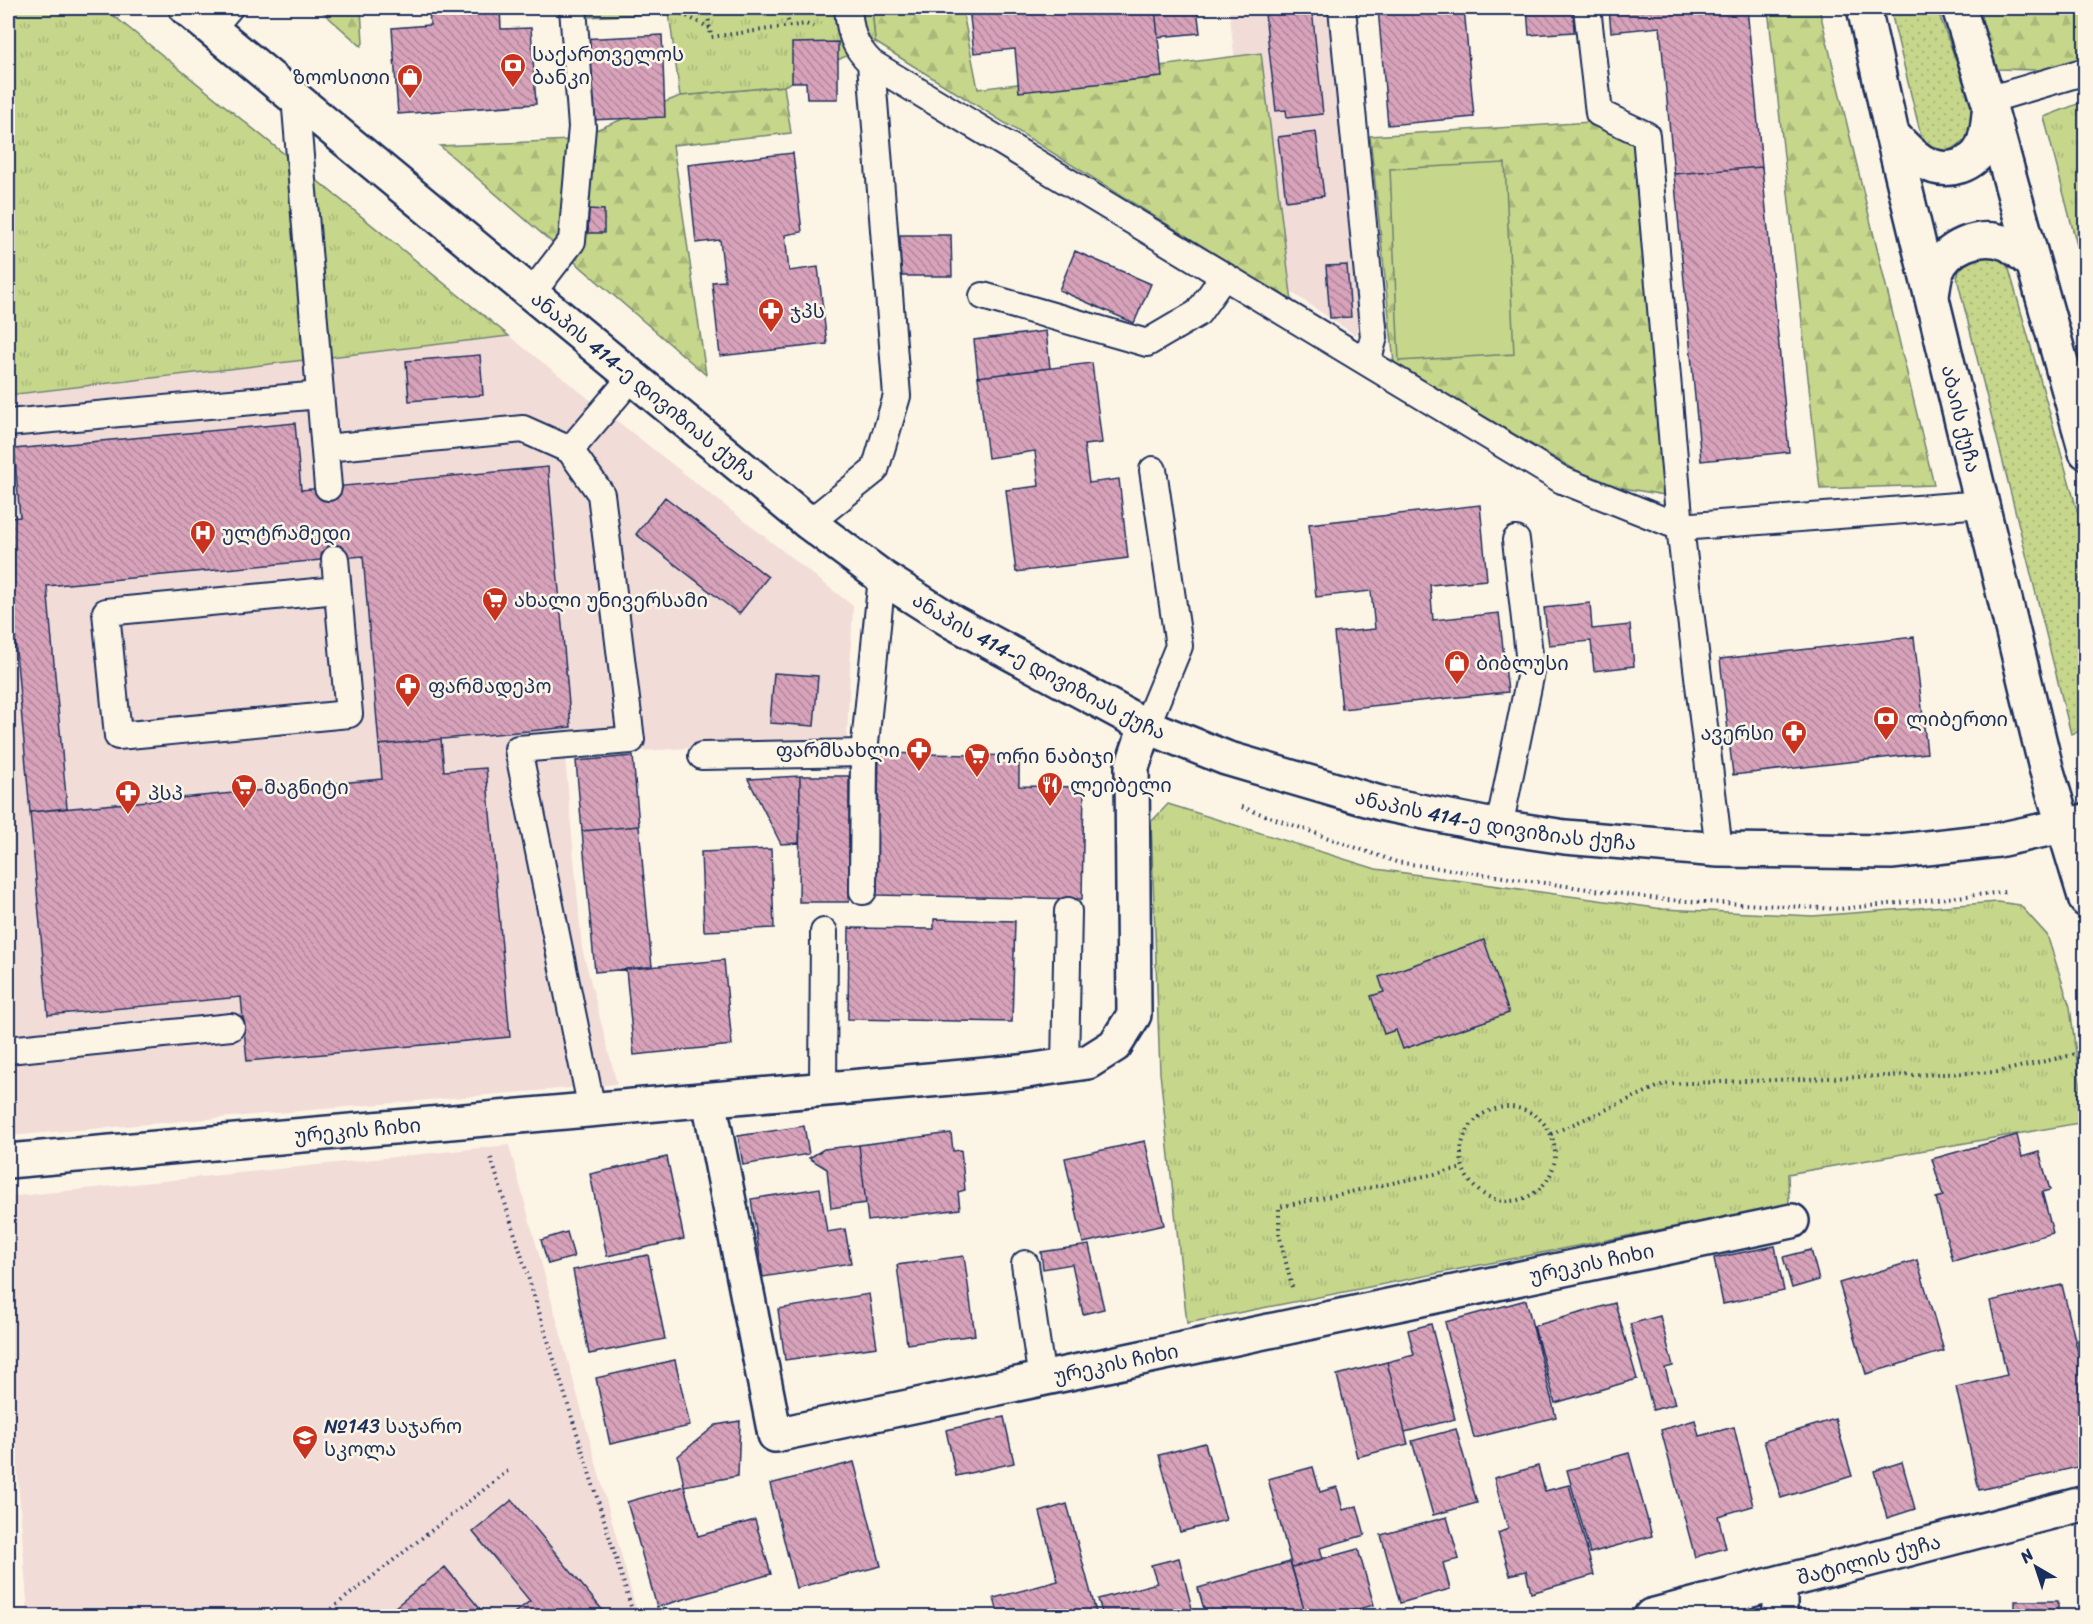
<svg xmlns="http://www.w3.org/2000/svg" width="2093" height="1624" viewBox="0 0 2093 1624" font-family="Sriracha,'Noto Sans Georgian',sans-serif">
<style>
.built{fill:#f1dcd8}
.grass{fill:url(#grass-dots);stroke:#708274;stroke-width:1.5}
.forest{fill:url(#forest-firs);stroke:#708274;stroke-width:1.5}
.park{fill:url(#park-tufts);stroke:#708274;stroke-width:1.5}
.pitch{fill:#c6d68a;stroke:#708274;stroke-width:1.5}
.building{fill:url(#building-back-hatch);stroke:#1b2f5e;stroke-width:1.5}
.lines{fill:none;stroke-linecap:round;stroke-linejoin:round}
.lane-casing{stroke:#1b2f5e;stroke-width:30}
.street-casing{stroke:#1b2f5e;stroke-width:38}
.secondary-casing{stroke:#1b2f5e;stroke-width:38}
.path{stroke:#1b2f5e;stroke-width:4;stroke-dasharray:1.5 4.5;stroke-linecap:butt}
.lane{stroke:#fcf5e5;stroke-width:26}
.street{stroke:#fcf5e5;stroke-width:33}
.secondary{stroke:#fcf5e5;stroke-width:33}
.labels{text-anchor:middle;stroke-width:5;stroke-linejoin:round;paint-order:stroke}
.poi-label{font-size:20px;fill:#1b2f5e;stroke:#fcf5e5;text-anchor:start}
.street-label{font-size:20px;fill:#1b2f5e;stroke:#fcf5e5}
</style>
<defs>
<pattern id="grass-dots" width="8" height="8" patternUnits="userSpaceOnUse" patternTransform="scale(1.5)"><rect width="8" height="8" fill="#c6d68a"/><path d="M2 2h.1M6 6h.1" fill="none" stroke="#aab87a" stroke-width="1.8" stroke-linecap="round"/></pattern>
<pattern id="forest-firs" width="22" height="20" patternUnits="userSpaceOnUse" patternTransform="scale(1.5)"><rect width="22" height="20" fill="#c6d68a"/><path d="M5 1l3.5 6h-7zM16 11l3.5 6h-7z" fill="#aab87a"/></pattern>
<pattern id="park-tufts" width="24" height="20" patternUnits="userSpaceOnUse" patternTransform="scale(1.5)"><rect width="24" height="20" fill="#c6d68a"/><path d="M3 7l-1-3M5 7V3M7 7l1-3M15 17l-1-3M17 17v-4M19 17l1-3" fill="none" stroke="#aab87a"/></pattern>
<pattern id="building-back-hatch" width="6" height="6" patternUnits="userSpaceOnUse" patternTransform="scale(1.5)"><rect width="6" height="6" fill="#d8a3ba"/><path d="M-1 5l2 2M0 0l6 6M5-1l2 2" fill="none" stroke="#ae859a"/></pattern>
</defs>
<rect width="100%" height="100%" fill="#fcf5e5"/>
<filter id="ink" filterUnits="userSpaceOnUse"><feTurbulence type="fractalNoise" baseFrequency=".0167" numOctaves="2"/><feDisplacementMap in="SourceGraphic" scale="12" xChannelSelector="R" yChannelSelector="G"/><feConvolveMatrix kernelMatrix="1 2 1 2 8 2 1 2 1" color-interpolation-filters="sRGB"/></filter>
<g filter="url(#ink)">
<path class="built" d="M1229,8H1330L1362,314L1355,335L1258,270Z
M509,336L853,606L847,738L565,756L582,948L617,1084L8,1136V395Z
M509,1145L638,1616H28L8,1342V1197Z"/>
<path class="grass" d="M1890,8H1937L1978,122L1975,132C1956,148 1947,158 1923,144Z
M1978,252L1992,253L2007,262L2085,538V730L2071,734L1957,278L1961,263Z"/>
<path class="forest" d="M318,8H361L363,43L361,46Z
M872,8H962L978,89L1261,53L1292,302L875,42Z
M1768,8H1819L1934,485L1820,489Z
M1976,8H2085V58L2039,70L1997,69Z
M784,86L791,133L673,145L706,375L440,146L571,140L680,96Z
M1638,119L1665,495L1599,484L1394,363L1370,136Z"/>
<path class="park" d="M8,8H104L509,336L8,395Z
M586,8H872L875,42L784,86L680,96L669,13L587,17Z
M2085,101V277L2044,117Z
M1168,804L1376,869L1663,909L1813,916L1998,902L2020,905L2047,935L2070,1007L2085,1122L1788,1174L1789,1204L1187,1323L1160,1073L1151,822Z"/>
<path class="pitch" d="M1505,163L1514,354L1399,361L1390,169Z"/>
<path class="building" d="M429,8H500L501,29L531,28L536,104L398,114L392,28L430,25Z
M969,8H1155L1162,77L1019,92L1015,49L974,53Z
M1155,8H1197L1200,33L1158,37Z
M1378,8H1464L1474,117L1388,125Z
M1527,8H1573L1574,32L1529,35Z
M1609,8H1747L1762,167L1674,174L1660,27L1611,32Z
M1312,9L1323,114L1287,118L1286,110L1276,111L1265,14Z
M662,35L665,117L589,120L579,39Z
M838,42V99H807L806,82H792V43Z
M1316,132L1324,196L1286,201L1278,137Z
M793,153L802,232L785,235L789,271L818,267L827,344L720,356L712,282L725,281L720,240L696,243L688,165Z
M1762,167L1789,452L1701,461L1674,174Z
M589,209L604,210V233H588Z
M900,235H951L952,276H901Z
M1075,251L1151,284L1134,323L1059,290Z
M1347,265L1351,317L1330,318L1326,266Z
M1046,331L1050,368L978,377L974,340Z
M480,355L483,395L409,401L406,361Z
M1092,363L1102,443L1084,445L1089,483L1119,479L1128,558L1016,572L1006,490L1039,486L1035,451L988,458L978,377Z
M295,423L301,490L548,467L571,727L379,745L363,556L47,586L67,808L30,812L8,558V518L20,517L14,449Z
M665,497L768,577L739,614L636,534Z
M1480,505L1487,580L1430,585L1433,620L1499,613L1508,692L1342,709L1334,633L1375,629L1371,591L1316,597L1309,524Z
M1590,603L1592,629L1630,625L1634,666L1594,671L1591,641L1549,645L1544,608Z
M1914,637L1927,753L1733,775L1720,659Z
M774,673L818,676L814,726L770,723Z
M441,739L444,771L486,768L510,1037L247,1061L241,997L48,1015L30,812L382,779L379,745Z
M879,753L1019,756V786L1084,787L1082,899L876,895Z
M633,756L639,826L582,831L576,761Z
M800,776L799,843L781,844L748,779Z
M800,776H849V902H799Z
M639,826L652,967L595,972L582,831Z
M771,849L774,928L704,931L701,852Z
M934,919L1015,921L1012,1022L848,1019L849,928L934,929Z
M1484,940L1509,1013L1403,1049L1396,1030L1384,1034L1371,996L1384,992L1379,977Z
M724,960L732,1045L634,1055L626,969Z
M804,1126L809,1154L743,1165L738,1136Z
M951,1133L953,1151L961,1150L965,1190L958,1192L960,1209L868,1221L859,1145Z
M2017,1135L2022,1157L2039,1152L2050,1190L2042,1192L2053,1233L1953,1261L1936,1198L1943,1196L1932,1159Z
M1145,1141L1164,1225L1083,1243L1065,1158Z
M859,1145L866,1203L831,1208L827,1169L809,1158L824,1149Z
M667,1157L684,1239L607,1256L590,1174Z
M820,1188L827,1232L845,1229L851,1263L763,1277L751,1199Z
M567,1232L574,1257L548,1264L541,1240Z
M1089,1245L1104,1309L1083,1314L1072,1264L1043,1269L1041,1252Z
M1775,1246L1784,1291L1723,1304L1714,1258Z
M1811,1250L1819,1280L1792,1288L1783,1257Z
M648,1255L665,1339L589,1354L573,1270Z
M964,1256L975,1335L907,1344L897,1265Z
M1917,1260L1944,1351L1866,1374L1839,1283Z
M2062,1285L2086,1386V1465L1979,1490L1956,1387L2007,1375L1990,1301Z
M869,1294L877,1347L785,1360L778,1309Z
M1526,1300L1556,1417L1474,1438L1445,1322Z
M1615,1303L1637,1379L1555,1403L1534,1326Z
M1660,1316L1673,1366L1665,1368L1675,1404L1653,1410L1630,1324Z
M1431,1324L1455,1419L1405,1432L1387,1362L1414,1355L1408,1330Z
M675,1360L690,1426L610,1444L596,1378Z
M1387,1362L1408,1444L1357,1457L1337,1375Z
M1004,1417L1014,1463L956,1476L946,1430Z
M1835,1419L1852,1476L1781,1498L1764,1441Z
M1695,1420L1699,1436L1734,1427L1753,1506L1718,1516L1726,1548L1695,1557L1661,1430Z
M740,1421L738,1476L684,1486L678,1456L716,1425Z
M1456,1429L1477,1503L1433,1515L1412,1441Z
M1205,1443L1226,1520L1180,1532L1159,1455Z
M1629,1453L1652,1536L1590,1553L1567,1470Z
M854,1462L881,1566L796,1588L770,1484Z
M1902,1462L1915,1509L1887,1518L1874,1471Z
M1538,1466L1545,1491L1569,1485L1594,1575L1531,1593L1526,1571L1510,1575L1498,1533L1508,1529L1494,1478Z
M1313,1467L1320,1492L1337,1487L1343,1510L1357,1506L1365,1535L1320,1548L1323,1559L1292,1567L1268,1479Z
M684,1486L698,1536L755,1520L771,1574L657,1607L627,1502Z
M512,1500L605,1613L601,1616H510L530,1601L473,1532Z
M1067,1504L1097,1616H999L994,1598L1058,1581L1040,1512Z
M1447,1517L1459,1559L1443,1563L1450,1589L1400,1603L1381,1535Z
M1358,1549L1374,1605L1331,1616H1306L1292,1567Z
M1179,1558L1194,1616H1103L1098,1599L1157,1583L1151,1565Z
M1290,1562L1306,1616H1206L1198,1588Z
M445,1567L486,1616H384Z
M2015,1601H2058V1616H2015Z"/>
<g class="lines">
<defs>
<path id="lane" d="M848,8C850,32 853,45 871,63L1562,480L1680,527L1983,504
M1342,8L1374,337L1367,362
M1587,8L1599,113L1646,135L1680,527L1719,850
M212,28L229,8
M295,97L328,487
M1988,100L2086,71
M531,294L572,241L582,127L573,8
M983,296L1147,343L1198,313L1224,276
M8,423L320,395
M325,448L523,429L570,450L601,494L631,740L518,749L592,1110
M570,450L632,377
M809,523L875,470L897,396L871,63
M335,559L349,714L118,736L106,612L337,590
M1146,726L1179,646L1153,470
M702,756L864,753
M1499,827L1531,672L1516,540
M863,891L864,753L882,577
M8,1050L231,1027
M1065,1066L1068,911
M823,1089L824,932
M1025,1264L1042,1380"/>
<g id="street">
<path id="s1" d="M709,1100L775,1435L1792,1221"/>
<path id="s2" d="M8,1161L1020,1072L1088,1062L1115,1045L1134,1015L1132,767L1146,726"/>
<path id="s3" d="M1651,1616L2086,1503"/>
<path d="M1780,1616V1584"/>
</g>
<g id="secondary">
<path id="s4" d="M186,8L809,523L882,577L953,622L1146,726L1226,758L1380,803L1499,827L1565,837L1719,850L1891,852L1998,840L2086,821"/>
<path id="s5" d="M1864,8L1892,134L2046,768L2086,900"/>
<path d="M1959,8L1988,100L2086,452"/>
<path d="M1892,134C1910,154 1931,176 1960,166C1968,163 1977,157 1981,149C1987,138 1988,125 1989,113"/>
<path d="M1932,296C1933,289 1934,280 1936,273C1946,246 1980,233 2006,243C2015,247 2024,256 2032,262"/>
</g>
</defs>
<use href="#lane" class="lane-casing"/>
<use href="#street" class="street-casing"/>
<use href="#secondary" class="secondary-casing"/>
<path class="path" d="M671,8L710,28
M707,8L711,37L806,24L813,27
M786,8L789,26
M1242,807L1396,862L1666,900L1840,909L2005,892
M1461 1154a47 47 0 1 1 94 0a47 47 0 1 1-94 0Z
M1551,1134L1664,1084L1997,1072L2086,1052
M491,1158L634,1616
M1292,1287L1279,1234V1207L1463,1168
M322,1616L509,1470"/>
<use href="#lane" class="lane"/>
<use href="#street" class="street"/>
<use href="#secondary" class="secondary"/>
</g>
</g>
<defs>
<symbol id="bank-pin" viewBox="-11 -11 22 30"><path d="M0 17L-7.5 6A9.5 9.5 0 1 1 7.5 6Z" fill="#c8321e" stroke="#fcf5e5"/><path d="M-6-4H6V4H-6ZM0-2.3a2.3 2.3 0 1 0 0 4.6a2.3 2.3 0 1 0 0-4.6Z" fill="#fff"/></symbol>
<symbol id="shop-pin" viewBox="-11 -11 22 30"><path d="M0 17L-7.5 6A9.5 9.5 0 1 1 7.5 6Z" fill="#c8321e" stroke="#fcf5e5"/><path d="M-5-2.5h2.3a2.7 3.5 0 0 1 5.4 0H5L5.5 6h-11ZM-1.5-2.5h3a1.5 2.3 0 0 0-3 0Z" fill="#fff"/></symbol>
<symbol id="pharmacy-pin" viewBox="-11 -11 22 30"><path d="M0 17L-7.5 6A9.5 9.5 0 1 1 7.5 6Z" fill="#c8321e" stroke="#fcf5e5"/><path d="M-2-6h4v4h4v4h-4v4h-4v-4h-4v-4h4Z" fill="#fff"/></symbol>
<symbol id="hospital-pin" viewBox="-11 -11 22 30"><path d="M0 17L-7.5 6A9.5 9.5 0 1 1 7.5 6Z" fill="#c8321e" stroke="#fcf5e5"/><path d="M-5-5h3v3.5h4V-5h3V5h-3V1.5h-4V5h-3Z" fill="#fff"/></symbol>
<symbol id="supermarket-pin" viewBox="-11 -11 22 30"><path d="M0 17L-7.5 6A9.5 9.5 0 1 1 7.5 6Z" fill="#c8321e" stroke="#fcf5e5"/><path d="M-6-5.5h2.5l.6 2H6L4.5 2H-2.5L-4.4-4H-6ZM-1.5 3.2a1.3 1.3 0 1 0 .1 0ZM3 3.2a1.3 1.3 0 1 0 .1 0Z" fill="#fff"/></symbol>
<symbol id="restaurant-pin" viewBox="-11 -11 22 30"><path d="M0 17L-7.5 6A9.5 9.5 0 1 1 7.5 6Z" fill="#c8321e" stroke="#fcf5e5"/><path d="M-5-6h1v4h1v-4h1v4h1v-4h1v5L-1.5 .5V6h-2V.5L-5-1ZM5-6V6H3V1.5H1.5Q1.5-4 5-6Z" fill="#fff"/></symbol>
<symbol id="school-pin" viewBox="-11 -11 22 30"><path d="M0 17L-7.5 6A9.5 9.5 0 1 1 7.5 6Z" fill="#c8321e" stroke="#fcf5e5"/><path d="M0-5L7-2L0 1L-7-2ZM-4 1L0 2.5L4 1V4Q0 6-4 4Z" fill="#fff"/></symbol>
</defs>
<g fill-rule="evenodd">
<use href="#bank-pin" x="498" y="51" width="30" height="40"/>
<use href="#shop-pin" x="395" y="62" width="30" height="40"/>
<use href="#pharmacy-pin" x="756" y="296" width="30" height="40"/>
<use href="#hospital-pin" x="188" y="518" width="30" height="40"/>
<use href="#supermarket-pin" x="480" y="585" width="30" height="40"/>
<use href="#shop-pin" x="1442" y="648" width="30" height="40"/>
<use href="#pharmacy-pin" x="393" y="671" width="30" height="40"/>
<use href="#bank-pin" x="1871" y="704" width="30" height="40"/>
<use href="#pharmacy-pin" x="1779" y="718" width="30" height="40"/>
<use href="#pharmacy-pin" x="904" y="735" width="30" height="40"/>
<use href="#supermarket-pin" x="962" y="741" width="30" height="40"/>
<use href="#restaurant-pin" x="1035" y="770" width="30" height="40"/>
<use href="#supermarket-pin" x="229" y="772" width="30" height="40"/>
<use href="#pharmacy-pin" x="113" y="778" width="30" height="40"/>
<use href="#school-pin" x="290" y="1423" width="30" height="40"/>
</g>
<g class="labels">
<g class="poi-label">
<text x="532" y="61">საქართველოს<tspan x="532" dy="23">ბანკი</tspan></text>
<text x="390" y="84" text-anchor="end">ზოოსითი</text>
<text x="790" y="318">ჯპს</text>
<text x="222" y="540">ულტრამედი</text>
<text x="514" y="607">ახალი უნივერსამი</text>
<text x="1476" y="670">ბიბლუსი</text>
<text x="428" y="693">ფარმადეპო</text>
<text x="1906" y="726">ლიბერთი</text>
<text x="1774" y="740" text-anchor="end">ავერსი</text>
<text x="900" y="757" text-anchor="end">ფარმსახლი</text>
<text x="996" y="763">ორი ნაბიჯი</text>
<text x="1070" y="792">ლეიბელი</text>
<text x="264" y="794">მაგნიტი</text>
<text x="148" y="800">პსპ</text>
<text x="324" y="1433">№143 საჯარო<tspan x="324" dy="23">სკოლა</tspan></text>
</g>
<g class="street-label">
<text dy="7" stroke="none"><textPath href="#s4" startOffset="594">ანაპის 414-ე დივიზიას ქუჩა</textPath></text>
<text dy="7" stroke="none"><textPath href="#s5" startOffset="422">აბაის ქუჩა</textPath></text>
<text dy="7" stroke="none"><textPath href="#s4" startOffset="1080">ანაპის 414-ე დივიზიას ქუჩა</textPath></text>
<text dy="7" stroke="none"><textPath href="#s4" startOffset="1566">ანაპის 414-ე დივიზიას ქუჩა</textPath></text>
<text dy="7" stroke="none"><textPath href="#s2" startOffset="351">ურეკის ჩიხი</textPath></text>
<text dy="7" stroke="none"><textPath href="#s1" startOffset="1176">ურეკის ჩიხი</textPath></text>
<text dy="7" stroke="none"><textPath href="#s1" startOffset="690">ურეკის ჩიხი</textPath></text>
<text dy="7" stroke="none"><textPath href="#s3" startOffset="225">შატილის ქუჩა</textPath></text>
</g>
</g>
<rect width="2093" height="1624" fill="none" stroke="#fcf5e5" stroke-width="30"/>
<rect x="15" y="15" width="2063" height="1594" fill="none" stroke="#1b2f5e" stroke-width="2" filter="url(#ink)"/>
<g transform="translate(2036 1567) rotate(321)" stroke="#fcf5e5" stroke-width="4.5" paint-order="stroke">
<path d="M0-4.5L10 22L0 15L-10 22Z" fill="#1b2f5e"/>
<text y="-9" font-size="16" font-weight="bold" text-anchor="middle" fill="#1b2f5e">N</text>
</g>
</svg>
